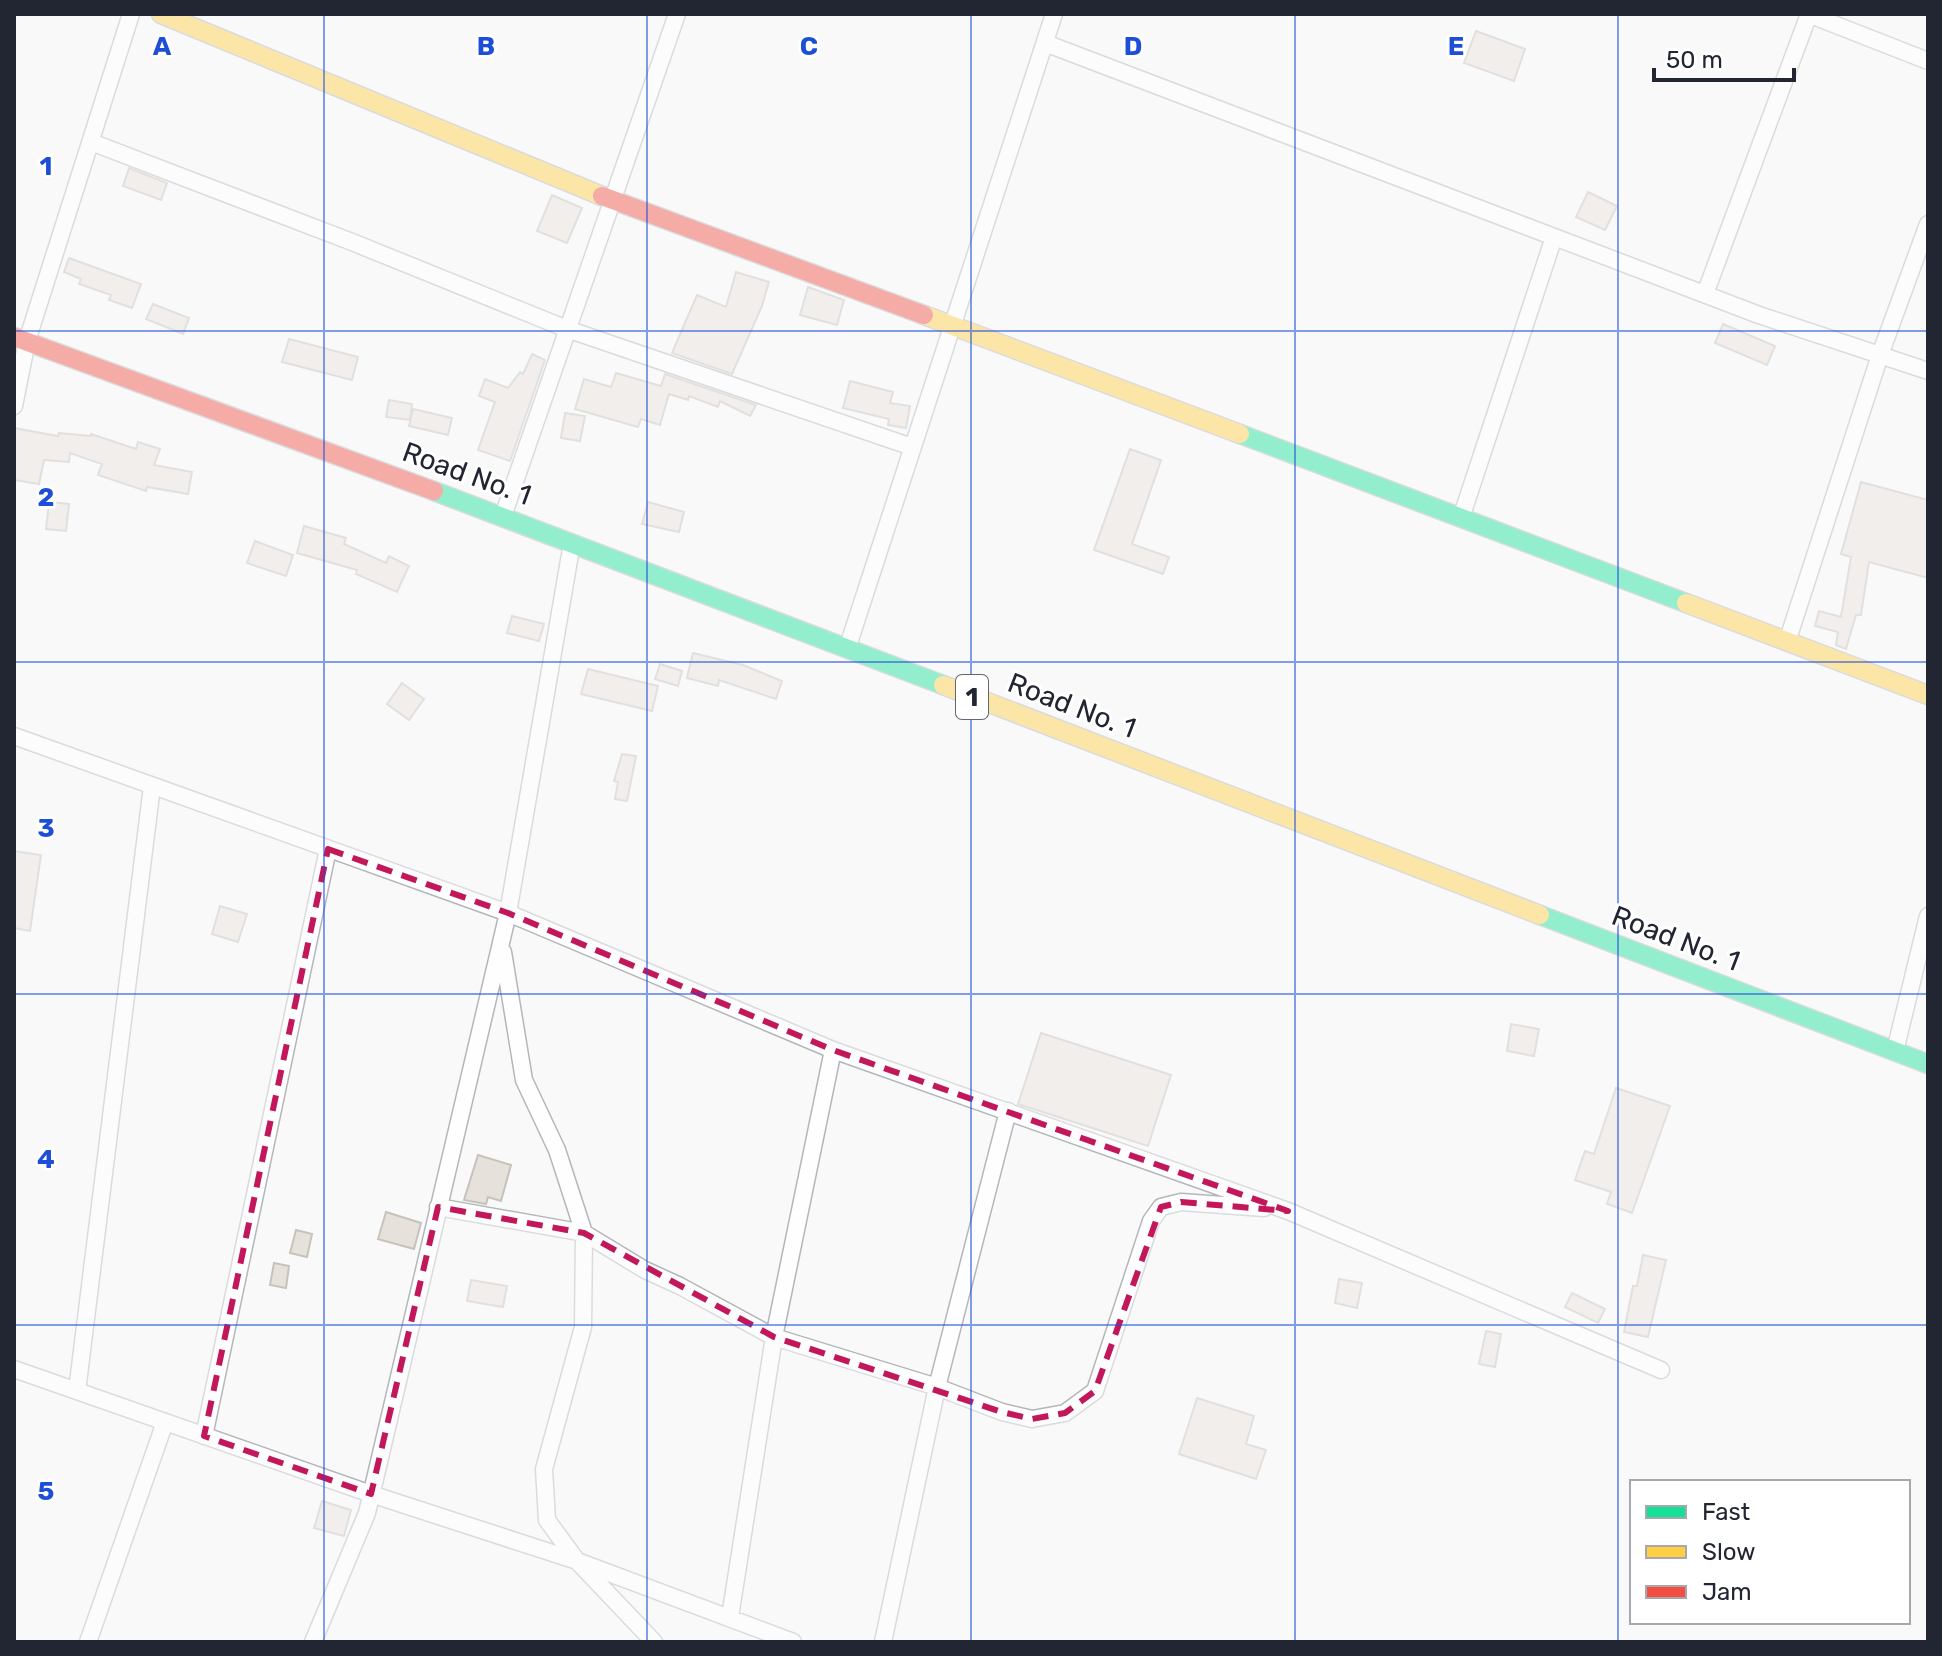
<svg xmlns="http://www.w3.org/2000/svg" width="1942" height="1656" viewBox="0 0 1942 1656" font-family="Rubik,sans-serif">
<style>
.building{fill:#e6e1db;stroke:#c6c2bc;stroke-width:2}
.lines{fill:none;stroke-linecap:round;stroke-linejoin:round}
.street-casing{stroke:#b4b6bc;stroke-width:19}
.fast-casing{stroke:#b4b6bc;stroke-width:21}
.slow-casing{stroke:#b4b6bc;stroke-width:21}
.jam-casing{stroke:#b4b6bc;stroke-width:21}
.street{stroke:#fefefe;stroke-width:16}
.fast{stroke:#16e098;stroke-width:18}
.slow{stroke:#ffcf43;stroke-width:18}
.jam{stroke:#f24e42;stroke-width:18}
.marked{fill:none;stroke:#c2185b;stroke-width:6;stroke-dasharray:16 10;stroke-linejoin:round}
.grid{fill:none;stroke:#1d4ed8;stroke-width:2;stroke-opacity:0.55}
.labels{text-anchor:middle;stroke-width:6;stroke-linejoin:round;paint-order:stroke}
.shield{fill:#fff;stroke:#646770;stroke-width:2}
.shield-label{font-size:26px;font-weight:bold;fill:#222633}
.street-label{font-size:28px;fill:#222633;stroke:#fff}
.grid-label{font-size:26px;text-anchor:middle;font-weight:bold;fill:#1d4ed8;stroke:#fff;stroke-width:6;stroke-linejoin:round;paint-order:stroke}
</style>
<rect width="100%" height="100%" fill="#f9f9f9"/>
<path class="building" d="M1476,31L1525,49L1514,81L1464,63Z
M129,168L167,183L161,200L123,186Z
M1588,192L1617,206L1605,230L1576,217Z
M552,195L582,208L567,243L537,231Z
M69,258L141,284L132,308L109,300L111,295L79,284L81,279L64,272Z
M736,272L769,282L762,306L732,374L672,353L697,295L726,307Z
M808,287L844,300L837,325L800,315Z
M153,304L189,318L183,334L146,319Z
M1723,324L1775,346L1767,365L1715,343Z
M289,339L358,357L352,380L282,362Z
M532,354L545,360L510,461L478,450L495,402L479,396L485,379L508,388L520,372L523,374Z
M616,373L661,386L665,374L756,405L750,416L720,401L718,407L689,396L688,400L669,394L660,425L641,419L638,427L575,409L584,379L611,387Z
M850,381L893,392L890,403L910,406L906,428L888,425L889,419L843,408Z
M389,400L412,404L410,420L386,417Z
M413,409L452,418L448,435L409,426Z
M565,413L585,416L580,441L561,438Z
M14,428L58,436L59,433L91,436V434L136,449L138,442L160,449L154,465L192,472L188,494L147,487L146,491L98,475L102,464L70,453L69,462L44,460L39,484L14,480Z
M1130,449L1161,460L1132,544L1169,557L1163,574L1094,550Z
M1861,482L1928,500V578L1869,562L1861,615H1856L1846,649L1836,645L1838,632L1815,626L1819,611L1841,617L1851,557L1841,554Z
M49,502L69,504L66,531L46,529Z
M648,502L684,512L679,532L642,524Z
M304,526L346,538L344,544L386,563L389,556L409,566L397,592L356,574L357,570L297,553Z
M255,541L293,555L286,576L247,563Z
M512,616L544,624L539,641L507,633Z
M693,653L743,665L782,681L776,699L719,680L718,686L687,678Z
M660,664L682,671L678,686L655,679Z
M588,669L658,686L652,711L581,694Z
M402,683L424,699L409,720L387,704Z
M622,754L636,756L627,801L615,799L618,782L614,781Z
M14,851L41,855L30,931L14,928Z
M220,906L247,914L238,942L212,934Z
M1511,1024L1539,1029L1534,1056L1507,1051Z
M1041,1033L1171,1075L1148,1146L1018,1104Z
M1616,1088L1670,1106L1632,1213L1607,1204L1611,1192L1575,1180L1585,1151L1594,1154Z
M478,1155L511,1165L501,1201L488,1197L486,1204L464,1200Z
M386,1212L421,1223L414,1249L378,1239Z
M296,1230L312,1234L307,1257L290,1253Z
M1643,1255L1666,1260L1648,1337L1624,1332L1633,1286H1637Z
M274,1263L289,1266L286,1288L270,1285Z
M1339,1279L1362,1283L1357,1308L1335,1303Z
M471,1280L507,1286L503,1307L467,1301Z
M1572,1293L1605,1309L1598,1323L1565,1307Z
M1486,1331L1501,1334L1495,1367L1479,1364Z
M1197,1398L1254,1416L1246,1444L1266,1450L1256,1479L1179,1454Z
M322,1501L351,1510L344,1536L314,1528Z"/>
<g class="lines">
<defs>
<path id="street" d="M1808,14L1928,61
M1045,43L1759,315L1928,371
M91,142L352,242L567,329L912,447
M1705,294L1809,14
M14,406L27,341L131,14
M503,516L677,14
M1461,518L1554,237
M1787,642L1880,355L1928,224
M847,649L1054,14
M14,736L508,913L833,1050L1288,1211L1661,1370
M503,952L524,1080L557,1150L584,1233L583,1327L544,1469L547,1520L577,1561L654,1642
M1895,1051L1928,916
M438,1207L584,1233L645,1270L680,1286L774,1337L937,1387L1002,1412L1032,1419L1065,1413L1095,1391L1151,1221L1161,1207L1181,1202L1264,1208
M14,1369L371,1494L577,1561L793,1642
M77,1391L152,786
M204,1436L328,849
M730,1617L774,1337L833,1050
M88,1642L165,1422
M313,1642L367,1513L508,913L572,543
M883,1642L937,1387L1008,1111"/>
<path id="fast" d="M1240,434L1686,603
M434,491L943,685
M1540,915L1928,1064"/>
<path id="slow" d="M161,14L602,196
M924,315L1240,434
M1686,603L1928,695
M943,685L1540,915"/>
<path id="jam" d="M602,196L924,315
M14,337L434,491"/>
</defs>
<use href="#street" class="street-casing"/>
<use href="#fast" class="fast-casing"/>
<use href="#slow" class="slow-casing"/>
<use href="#jam" class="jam-casing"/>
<use href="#street" class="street"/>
<use href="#fast" class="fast"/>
<use href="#slow" class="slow"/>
<use href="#jam" class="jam"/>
</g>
<path d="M0 0H1942V1656H0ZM328,849L508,913L833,1050L1288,1211L1181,1202L1161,1207L1095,1391L1065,1413L1032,1419L1002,1412L774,1337L584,1233L438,1207L371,1494L204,1436Z" fill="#f9f9f9" fill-opacity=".55" fill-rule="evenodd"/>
<path class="marked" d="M328,849L508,913L833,1050L1288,1211L1181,1202L1161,1207L1095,1391L1065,1413L1032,1419L1002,1412L774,1337L584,1233L438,1207L371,1494L204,1436Z"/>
<path class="grid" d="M324,14V1642M647,14V1642M971,14V1642M1295,14V1642M1618,14V1642M14,331H1928M14,662H1928M14,994H1928M14,1325H1928"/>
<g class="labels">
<rect class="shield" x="956" y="675" width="32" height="44" rx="6"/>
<g class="shield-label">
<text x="972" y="706">1</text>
</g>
<g class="street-label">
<text transform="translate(467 473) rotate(20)" y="10">Road No. 1</text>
<text transform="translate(1072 705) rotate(21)" y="10">Road No. 1</text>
<text transform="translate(1676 938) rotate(21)" y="10">Road No. 1</text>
</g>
</g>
<g class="grid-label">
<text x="162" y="55">A</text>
<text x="486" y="55">B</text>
<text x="809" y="55">C</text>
<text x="1133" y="55">D</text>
<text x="1456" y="55">E</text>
<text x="46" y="175">1</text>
<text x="46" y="506">2</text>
<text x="46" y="837">3</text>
<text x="46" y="1168">4</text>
<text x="46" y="1500">5</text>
</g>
<rect width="1942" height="1656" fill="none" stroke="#222633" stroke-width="32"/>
<rect x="1630" y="1480" width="280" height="144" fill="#ffffff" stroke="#a7a8ad" stroke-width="2"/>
<rect x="1646" y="1506" width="40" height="12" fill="#16e098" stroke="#a7a8ad" stroke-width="2"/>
<text x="1702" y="1520" font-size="24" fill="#222633">Fast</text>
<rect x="1646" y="1546" width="40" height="12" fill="#ffcf43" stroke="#a7a8ad" stroke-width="2"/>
<text x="1702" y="1560" font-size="24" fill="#222633">Slow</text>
<rect x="1646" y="1586" width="40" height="12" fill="#f24e42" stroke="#a7a8ad" stroke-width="2"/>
<text x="1702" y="1600" font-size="24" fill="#222633">Jam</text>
<path d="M1654 68v12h140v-12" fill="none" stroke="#222633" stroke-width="4"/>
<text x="1666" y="68" font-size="24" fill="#222633" stroke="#ffffff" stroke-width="6" paint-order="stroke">50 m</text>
</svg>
